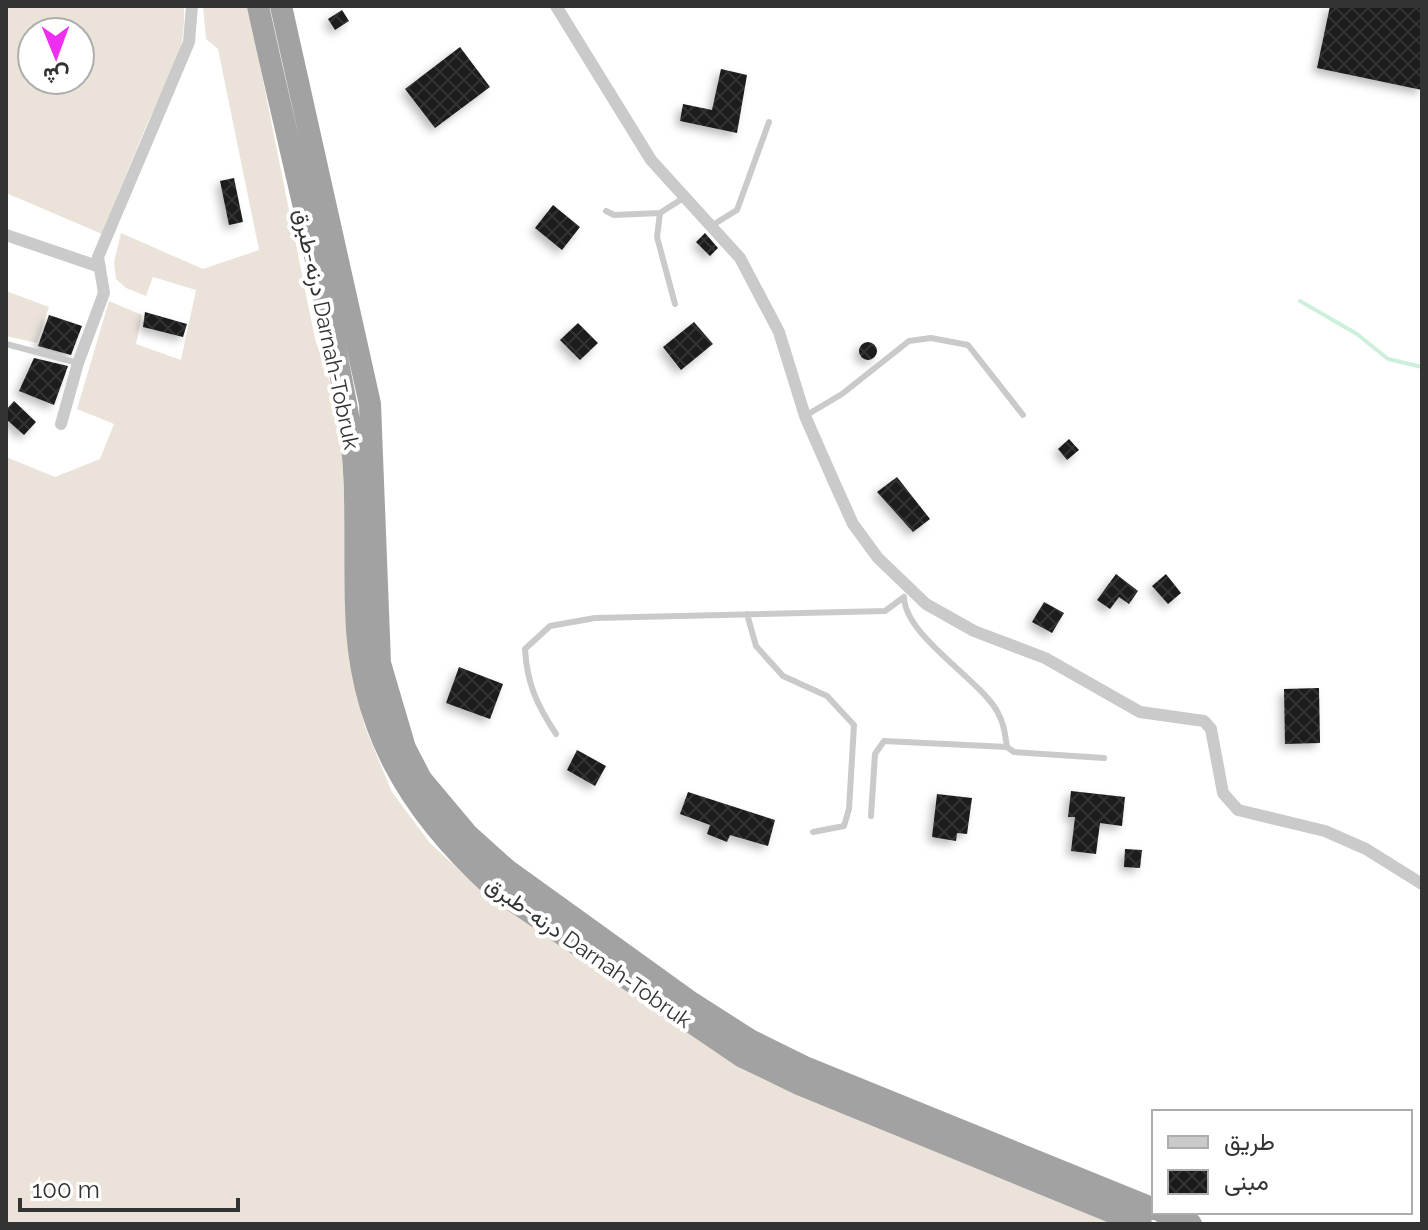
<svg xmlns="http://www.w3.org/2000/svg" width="1428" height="1230" viewBox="0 0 1428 1230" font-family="Raleway,Vazirmatn,sans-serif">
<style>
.grass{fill:#ebe3da;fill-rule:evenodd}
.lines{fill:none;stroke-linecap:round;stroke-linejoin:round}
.stream{stroke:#cdf0dd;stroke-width:4}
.building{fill:url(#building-cross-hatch);filter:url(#shadow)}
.service{stroke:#cacaca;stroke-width:6}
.minor{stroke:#cacaca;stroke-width:12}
.trunk{stroke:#a2a2a2;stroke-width:22}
.labels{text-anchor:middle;stroke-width:8;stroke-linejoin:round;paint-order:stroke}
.street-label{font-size:22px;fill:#333;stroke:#fff}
</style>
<defs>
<pattern id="building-cross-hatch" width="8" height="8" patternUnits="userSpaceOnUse" patternTransform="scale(2)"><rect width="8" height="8" fill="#1a1a1a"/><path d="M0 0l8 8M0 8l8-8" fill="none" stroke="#333"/></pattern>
<filter id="shadow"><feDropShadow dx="-4.5" dy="4.5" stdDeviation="4" flood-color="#0004"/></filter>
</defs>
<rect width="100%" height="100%" fill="#fff"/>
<path class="grass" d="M6,6H184C186,63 166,80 145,129C130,164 116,199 102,234L6,193ZM32,32H80V80H32Z
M203,6H248L315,339L340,411L352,672L365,727L392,792L430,843L472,882L685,1025L1127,1224H6V457L55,477L100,459L114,424L77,409L109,301L142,315L136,344L181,360L196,290L153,277L146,296L126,288L116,279L114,262L121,233L203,269L259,250L218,49L206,39Z
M6,291L49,307L37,343L6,336Z"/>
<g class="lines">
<path class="stream" d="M1300,301L1357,334L1388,359L1422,367"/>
</g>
<path class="building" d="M1330,6H1422V90L1317,68Z
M342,10L349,21L335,30L328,19Z
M460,47L490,87L435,128L405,89Z
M721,69L747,75L737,133L680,121L683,104L712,110Z
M234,178L243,222L229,225L220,181Z
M553,205L580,227L562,250L535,228Z
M705,233L718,248L710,256L696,242Z
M145,312L187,324L183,337L143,327Z
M49,315L82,326L71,355L38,346Z
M694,322L713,344L681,370L663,347Z
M578,323L598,343L580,360L560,340Z
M859 351a9 9 0 1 1 18 0a9 9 0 1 1-18 0Z
M34,358L68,366L54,405L19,391Z
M14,401L36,422L24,435L6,419V410Z
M1069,439L1079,450L1067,460L1058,449Z
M897,477L930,519L913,532L877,492Z
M1116,574L1138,591L1129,604L1119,597L1110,609L1097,600Z
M1166,574L1181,593L1168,604L1152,586Z
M1044,602L1064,613L1052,633L1032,622Z
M459,667L503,684L490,719L446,703Z
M1319,688L1320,743L1285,744L1284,689Z
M577,750L606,766L595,786L567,770Z
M1071,791L1125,797L1122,826L1100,823L1096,854L1071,851L1075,817H1068Z
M688,792L775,820L768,846L730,835L727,842L707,834L710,825L680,814Z
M937,794L972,798L967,834L957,833L956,841L932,837Z
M1125,849L1142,850L1140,868L1124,867Z"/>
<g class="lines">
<path class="service" d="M606,211L614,215L660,213
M711,226L737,210L769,122
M675,304L657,237L660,213L685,197
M6,344L78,363
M805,416L842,394L909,341L931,338L968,345L1023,415
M904,597C905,636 978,678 997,711C1004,723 1005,734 1007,747L1014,752L1104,758
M747,614L756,646L783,676L827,696L854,725L849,809L844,826L813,832
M556,734C537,705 527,684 525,649L550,626L595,618L885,611L904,597
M871,816L875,754L884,741L1007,747"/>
<path class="minor" d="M556,6L651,160L740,258L779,332L805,416L834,482L853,524L878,558L926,604L974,631L1045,658L1140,712L1204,721L1211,729L1223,793L1238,810L1325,831L1366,849L1422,884
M6,235L100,267
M61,424L78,363L104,293L98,257L189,42L192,6"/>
<path class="trunk" d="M258,6C287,140 322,274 347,409C359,474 354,542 356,608C358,725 408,810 493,887L741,1056L799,1084L1141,1224
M281,6L370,404L380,663L405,748L421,779L468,835L507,870L689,1001L750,1040L807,1068L1154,1209
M1162,1212L1191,1224"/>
</g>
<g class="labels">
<g class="street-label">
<text transform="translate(327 329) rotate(78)" y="8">درنه-طبرق Darnah-Tobruk</text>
<text transform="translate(589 952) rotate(35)" y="8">درنه-طبرق Darnah-Tobruk</text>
</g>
</g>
<rect width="1428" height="1230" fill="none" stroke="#333333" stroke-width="16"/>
<rect x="1152" y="1110" width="260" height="104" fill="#ffffff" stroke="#adadad" stroke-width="2"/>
<rect x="1168" y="1136" width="40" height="12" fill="#cacaca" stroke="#adadad" stroke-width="2"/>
<text x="1224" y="1150" font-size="24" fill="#333333">طريق</text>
<rect x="1168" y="1170" width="40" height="24" fill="url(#building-cross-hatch)" stroke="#adadad" stroke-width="2"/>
<text x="1224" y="1190" font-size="24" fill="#333333">مبنى</text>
<g transform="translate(56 56) rotate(179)"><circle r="38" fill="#ffffff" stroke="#adadad" stroke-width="2"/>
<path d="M0-6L14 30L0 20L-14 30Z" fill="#ee2ef1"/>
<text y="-12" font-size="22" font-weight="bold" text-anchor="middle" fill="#333333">ش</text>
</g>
<path d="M20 1198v12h218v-12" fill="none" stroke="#333333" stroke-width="4"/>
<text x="32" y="1198" font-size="24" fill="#333333" stroke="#ffffff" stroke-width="6" paint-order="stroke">100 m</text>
</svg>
